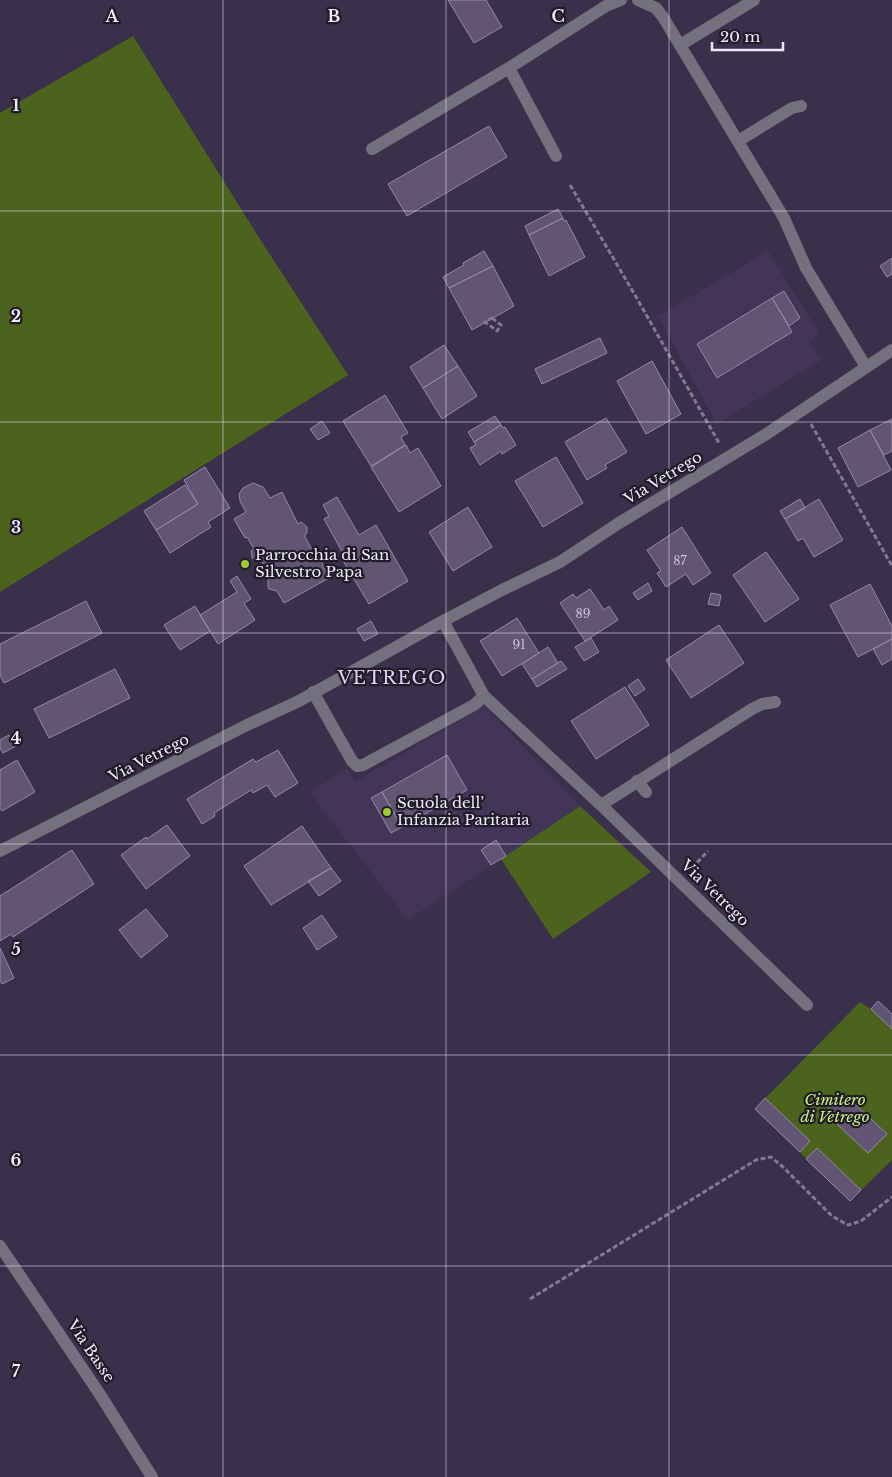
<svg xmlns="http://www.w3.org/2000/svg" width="892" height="1477" viewBox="0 0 892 1477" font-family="'Libre Baskerville',serif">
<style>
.built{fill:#423557}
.green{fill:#4c631d}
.building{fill:#615573;stroke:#9589a9}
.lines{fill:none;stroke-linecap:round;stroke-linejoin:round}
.path{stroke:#837a92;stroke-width:3;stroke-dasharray:5 2.5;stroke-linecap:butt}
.lane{stroke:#75707e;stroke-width:12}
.street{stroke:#75707e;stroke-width:12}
.grid{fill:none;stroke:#eee8fa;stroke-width:1;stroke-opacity:0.55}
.poi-dot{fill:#9dca31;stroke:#1f1b27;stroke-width:2}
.labels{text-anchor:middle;stroke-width:4.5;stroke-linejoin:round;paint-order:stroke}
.number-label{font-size:12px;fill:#cbc3d8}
.street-label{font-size:15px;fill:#eee8fa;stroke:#1f1b27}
.poi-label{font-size:15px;fill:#eee8fa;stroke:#1f1b27;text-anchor:start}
.park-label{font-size:15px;font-style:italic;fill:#cbf287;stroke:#1f1b27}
.quarter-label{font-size:18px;letter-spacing:1px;fill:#dfd2f5;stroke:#1f1b27}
.grid-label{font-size:16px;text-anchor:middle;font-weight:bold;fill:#eee8fa;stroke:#1f1b27;stroke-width:4.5;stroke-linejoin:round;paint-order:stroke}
</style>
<rect width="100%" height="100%" fill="#3a304b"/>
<path class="built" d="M768,251L819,333L809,341L821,360L717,424L658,316Z
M484,706L580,806L408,920L310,793L347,768L355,782Z"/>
<path class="green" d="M133,36L258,236L348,375L0,592V113Z
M580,806L651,872L553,939L501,859Z
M860,1002L871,1009L892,1014V1160L850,1201L755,1109Z"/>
<path class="building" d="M448,0H486L502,27L474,43Z
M489,126L507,157L407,216L388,184Z
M558,209L563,218L529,235L525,226Z
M563,218L564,221L566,220L585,257L549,276L529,235Z
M484,251L493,266L449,288L443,277L464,265L463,263Z
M892,258V274L887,277L880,266Z
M493,266L514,306L472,330L449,288Z
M784,291L800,318L789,326L772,298Z
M772,298L792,332L717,378L697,344Z
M600,338L607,353L542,384L535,369Z
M444,345L458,366L423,388L410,367Z
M652,361L681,414L646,434L617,381Z
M458,366L477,396L442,419L423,388Z
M385,395L408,433L401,437L405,445L371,466L343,421Z
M495,416L501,425L474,442L468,432Z
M606,418L627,452L605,465L607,468L587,480L565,442Z
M892,419V451L884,455L870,430Z
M322,421L330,433L318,440L310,429Z
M501,425L503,428L505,427L516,445L502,454L501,451L480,465L470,448L476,445L474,442Z
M870,430L891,470L858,487L838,448Z
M406,445L410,453L418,448L441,486L399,512L371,467Z
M556,457L583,503L543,527L515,481Z
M205,467L230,508L208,522L211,527L170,553L156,530L198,504L184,480Z
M253,483L263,487L270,498L282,492L298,524L301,522L307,527V533L305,534V537L314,553L317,551L321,553L325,558L322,564L329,578L284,603L277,591L269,589L268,587V580L271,577L262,562L252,558L251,551L254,549L247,537L245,538L234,519L246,512L240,501L239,494L243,488Z
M185,485L198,504L156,530L144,511Z
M337,497L359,535L376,525L408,581L369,604L342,559L345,557L324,519L329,516L323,505Z
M800,499L805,508L785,519L780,511Z
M819,499L843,540L814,557L803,538L798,541L785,519Z
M468,507L492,547L453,571L429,532Z
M682,527L711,573L693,585L686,574L666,587L657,573L661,571L647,550Z
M766,552L799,599L765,622L733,575Z
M237,576L251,599L244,603L255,620L218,644L200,615L237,592L230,581Z
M648,583L652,591L638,600L633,593Z
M870,584L892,626V639L858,657L830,605Z
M590,589L604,610L609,606L618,620L585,641L560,603L573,594L576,598Z
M711,593L721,595L719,606L708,604Z
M86,601L102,633L4,683L0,675V644Z
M195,606L210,631L180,650L164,625Z
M517,618L539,653L502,676L480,641Z
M371,621L378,634L364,641L357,629Z
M719,625L744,663L691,698L666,660Z
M591,638L599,652L584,661L575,647Z
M892,639V659L882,665L873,649Z
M548,647L558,663L532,679L522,664Z
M561,661L567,669L537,687L532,679Z
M115,669L130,698L49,738L34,709Z
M638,679L645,689L635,696L628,686Z
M625,687L649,725L596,759L571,721Z
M9,735L16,746L3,753L0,748V740Z
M278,750L298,783L275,797L267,785L253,793L251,790L214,813L215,816L202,824L187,799L253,759L256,762Z
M447,755L467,790L402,827L382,792Z
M17,760L35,792L2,811L0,808V770Z
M382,792L402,827L391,833L371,798Z
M167,825L190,856L146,889L121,855L146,837L147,839Z
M302,826L331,868L271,905L244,866Z
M496,840L506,856L491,865L481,850Z
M72,850L94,884L13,937L11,934L0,941V896Z
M331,868L341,881L319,896L308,881Z
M146,909L168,936L141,958L119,930Z
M322,915L337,937L317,950L303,928Z
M0,948L14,978L2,984L0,980Z
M878,1001L892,1014V1029L871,1009Z
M843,1093L887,1134L868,1153L825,1113Z
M765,1098L810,1141L800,1152L755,1109Z
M817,1148L861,1190L850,1201L806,1159Z"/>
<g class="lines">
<path class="path" d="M570,185L635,295L719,443
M492,318L501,325L497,331L485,322Z
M811,424L892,566
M692,868L708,851
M530,1299L756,1160L771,1157L783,1167L832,1216L848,1225L861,1221L892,1197"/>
<path class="lane" d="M738,141L792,108L801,106
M637,781L646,792
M601,805L807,1005"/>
<path class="street" d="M638,0L656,8L663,17L784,218L806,268L866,367
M680,45L754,0
M509,68L556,156
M372,149L509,68L606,6L621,0
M443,621L484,696L601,805L752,709L762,704L775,702
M313,692L352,761L357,766L363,765L474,705L484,696
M0,851L247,725L299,701L443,621L502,590L560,562L619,523L768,433L892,350
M0,1246L99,1393L152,1477"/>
</g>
<path class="grid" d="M223,0V1477M446,0V1477M669,0V1477M0,211H892M0,422H892M0,633H892M0,844H892M0,1055H892M0,1266H892"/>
<g class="poi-dot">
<circle cx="245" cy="564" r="5"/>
<circle cx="387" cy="812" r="5"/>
</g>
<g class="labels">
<g class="number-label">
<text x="680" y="565">87</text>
<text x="583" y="618">89</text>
<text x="519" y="649">91</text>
</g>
<g class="street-label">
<text transform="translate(663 478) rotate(-31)" y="5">Via Vetrego</text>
<text transform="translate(149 758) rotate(-27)" y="5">Via Vetrego</text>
<text transform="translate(715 893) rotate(44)" y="5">Via Vetrego</text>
<text transform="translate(91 1351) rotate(56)" y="5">Via Basse</text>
</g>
<g class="poi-label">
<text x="255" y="560">Parrocchia di San<tspan x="255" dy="17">Silvestro Papa</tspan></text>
<text x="397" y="808">Scuola dell’<tspan x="397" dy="17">Infanzia Paritaria</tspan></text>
</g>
<g class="park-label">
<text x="835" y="1105">Cimitero<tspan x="835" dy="17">di Vetrego</tspan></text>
</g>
<g class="quarter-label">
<text x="392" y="684">VETREGO</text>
</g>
</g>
<g class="grid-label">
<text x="112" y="22">A</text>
<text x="334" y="22">B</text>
<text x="558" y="22">C</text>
<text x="16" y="111">1</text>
<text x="16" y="322">2</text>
<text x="16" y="533">3</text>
<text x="16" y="744">4</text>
<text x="16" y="955">5</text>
<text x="16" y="1166">6</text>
<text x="16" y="1377">7</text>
</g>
<path d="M712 42v8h71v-8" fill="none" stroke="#eee8fa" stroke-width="2.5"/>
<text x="720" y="42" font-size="15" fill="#eee8fa" stroke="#1f1b27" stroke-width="4" paint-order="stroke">20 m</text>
</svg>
